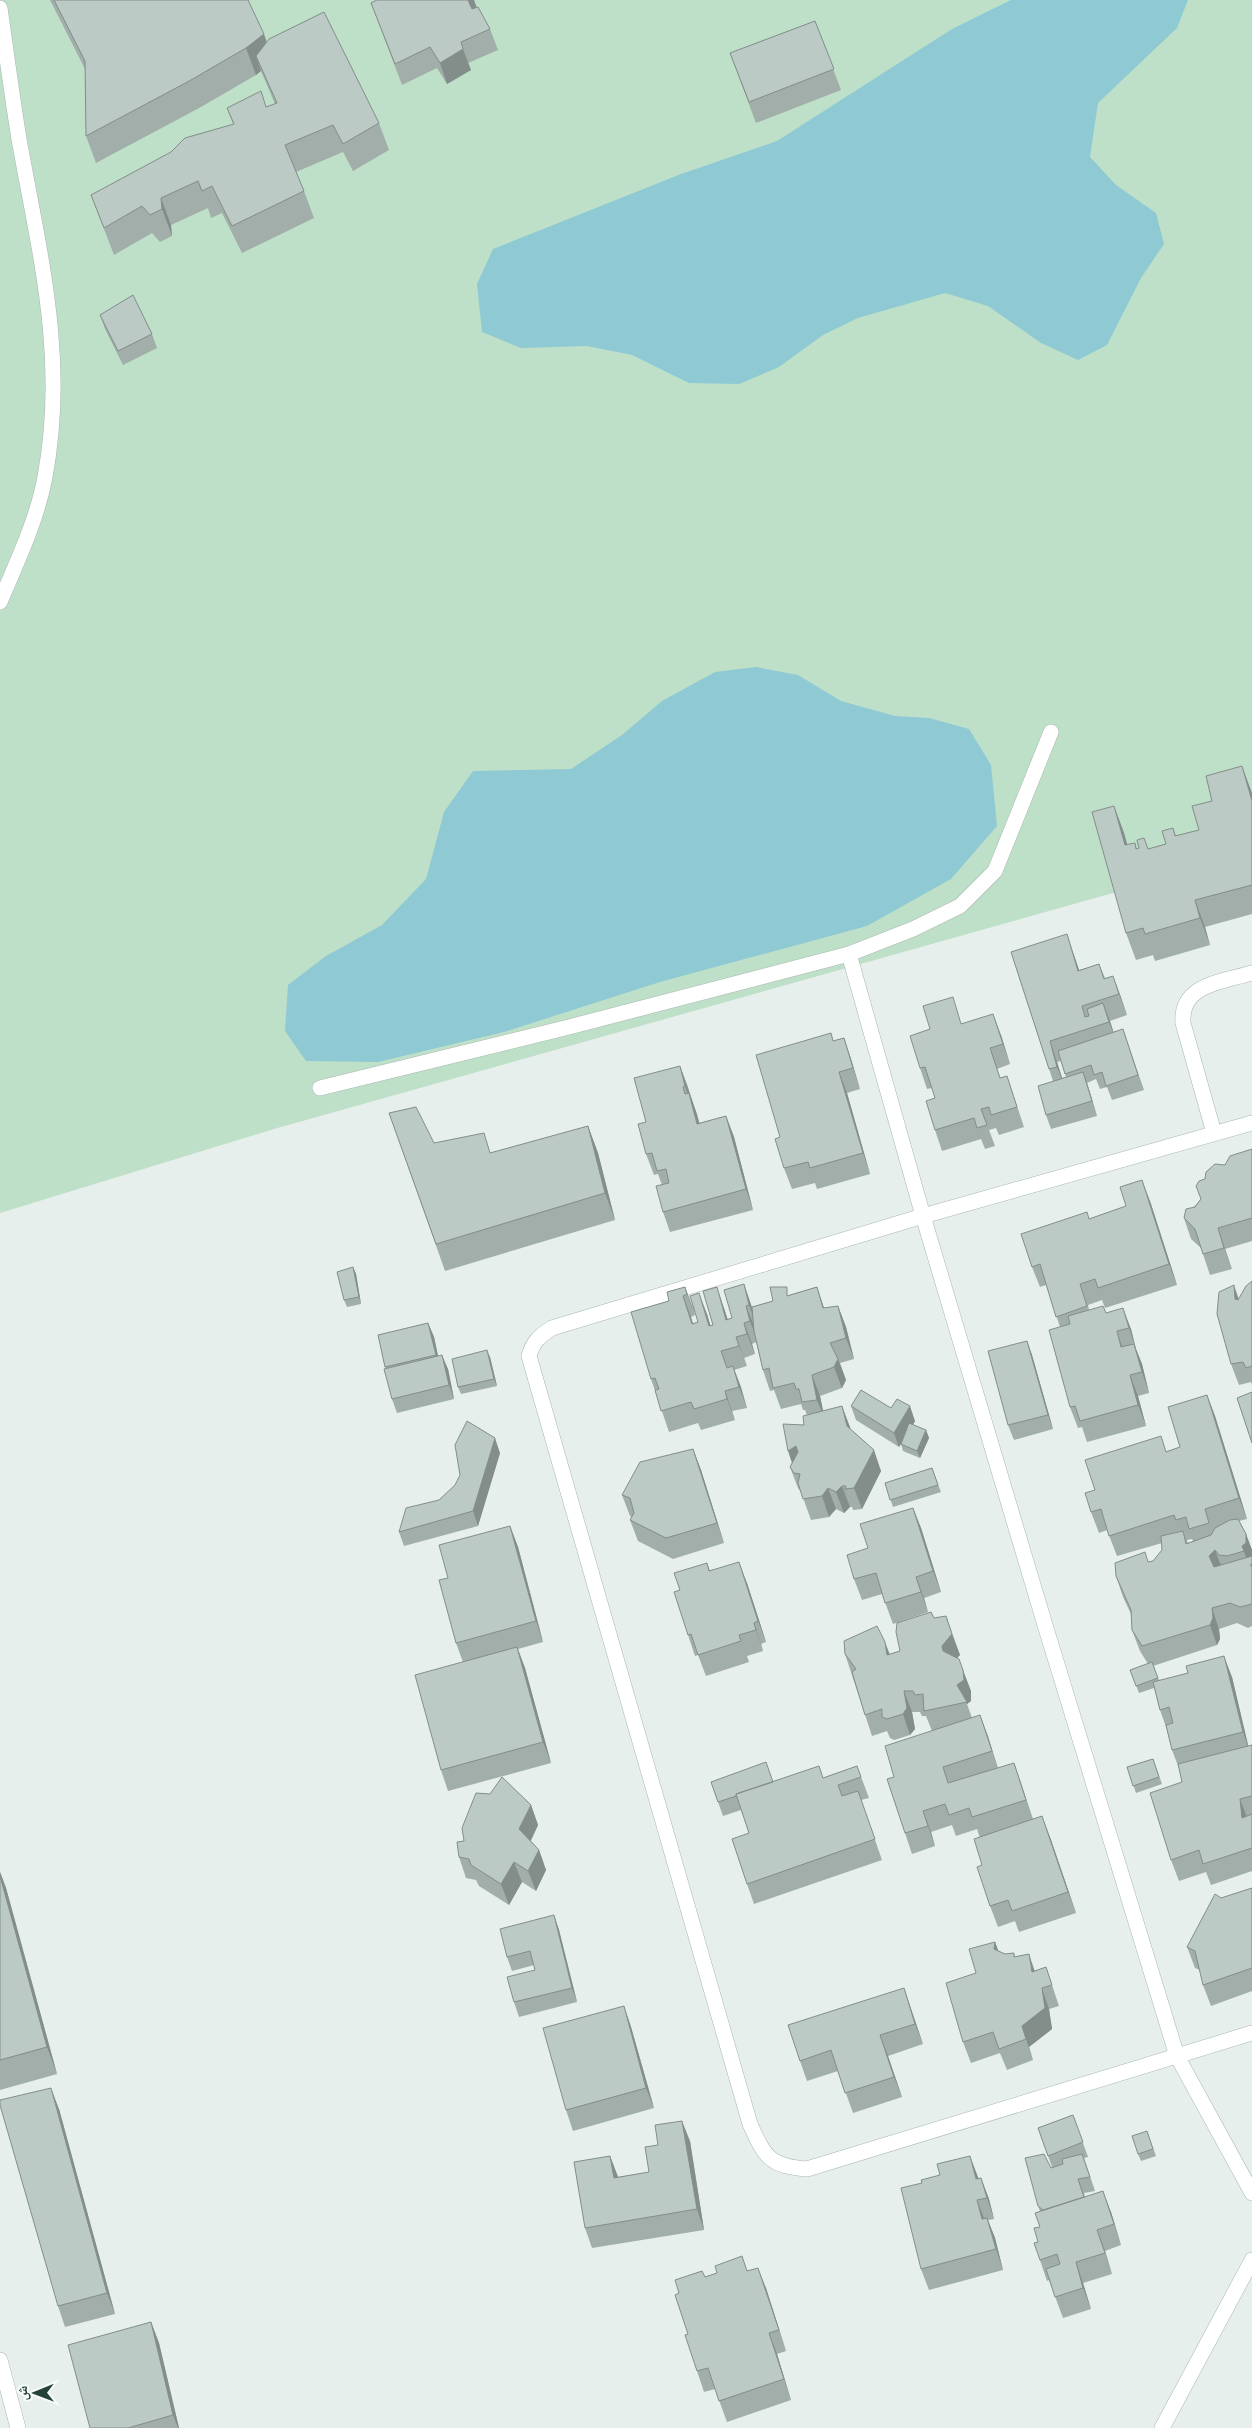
<svg xmlns="http://www.w3.org/2000/svg" width="1252" height="2428" viewBox="0 0 1252 2428" font-family="Commissioner,'Noto Naskh Arabic',sans-serif">
<style>
.green{fill:#bfe0c8}
.water{fill:#8ec9d4}
.lines{fill:none;stroke-linecap:round;stroke-linejoin:round}
.minor-casing{stroke:#a8b8b2;stroke-width:16}
.minor{stroke:#fff;stroke-width:15}
.wall{fill:#a1aea9;fill-rule:evenodd}
.shaded-wall{fill:#838d89}
.building{fill:#bbcac4;stroke:#838d89}
</style>
<rect width="100%" height="100%" fill="#e6efeb"/>
<path class="green" d="M0,0H1252V854L274,1129L0,1213Z"/>
<path class="water" d="M1011,0H1188L1177,28L1098,103L1090,157L1116,185L1156,213L1164,244L1141,278L1107,345L1078,360L1041,343L988,306L945,293L858,318L823,335L779,367L739,384L689,383L632,355L587,346L521,348L482,332L477,284L493,249L681,174L777,141L952,29Z
M756,667L798,675L841,701L895,716L929,718L969,729L991,765L997,826L951,879L867,926L660,982L504,1032L378,1062L306,1061L285,1031L288,985L326,956L382,925L426,879L444,812L473,771L571,769L622,735L662,701L715,672Z"/>
<g class="lines">
<defs>
<path id="minor" d="M0,8C6,51 12,96 19,139C40,256 67,358 45,477C37,520 17,562 0,602
M849,954L923,1216L1045,1625L1177,2056L1252,2193
M320,1088L569,1027L849,954L913,929L960,906L995,871L1051,732
M1252,1123L923,1216L552,1328C539,1336 533,1342 529,1356L750,2124C765,2157 769,2166 807,2169L1252,2033
M1214,1133L1183,1023C1180,984 1222,982 1252,973
M0,2360L18,2428
M1162,2428L1252,2260"/>
</defs>
<use href="#minor" class="minor-casing"/>
<use href="#minor" class="minor"/>
</g>
<path class="wall" d="M50,0H248L267,43L379,123L389,150L353,171L343,152L296,172L304,191L314,218L242,253L222,213L211,218L208,208L171,225L172,236L160,242L152,233L114,255L91,195L233,124L227,108L267,107L275,104L261,71L256,75L201,107L96,163L86,136L85,69Z
M377,0H474L477,8L490,29L498,50L468,63L471,70L447,84L437,68L402,85L371,3Z
M815,21L841,90L756,123L730,53Z
M100,315L152,334L157,348L123,365L105,329Z
M1252,793V914L1205,927L1210,945L1155,961L1153,955L1136,960L1126,933L1114,806L1124,833L1127,845L1135,843L1137,849L1139,848L1144,838L1148,849L1166,844L1173,828L1176,836L1199,830Z
M1011,952L1074,955L1079,970L1099,964L1105,978L1113,976L1127,1015L1110,1021L1113,1032L1123,1029L1144,1090L1112,1100L1107,1087L1100,1089L1096,1079L1087,1083L1097,1116L1051,1129L1046,1115L1053,1081ZM1061,1061L1066,1077L1062,1078L1057,1062Z
M962,1024L1001,1035L1010,1064L997,1069L1000,1078L1007,1076L1024,1127L999,1135L996,1128L989,1130L995,1146L985,1149L981,1139L942,1151L935,1130V1098L932,1088L927,1089L920,1068Z
M844,1038L851,1059L860,1089L847,1093L870,1174L817,1189L815,1183L792,1189L784,1168L780,1137L834,1041Z
M680,1066L688,1087L699,1123L726,1116L734,1137L753,1210L670,1232L663,1212L662,1185L658,1174L654,1175L646,1154V1122Z
M389,1113L434,1143L491,1153L588,1126L598,1153L615,1220L445,1271Z
M1252,1149V1241L1225,1249L1232,1269L1210,1275L1201,1248L1191,1239L1184,1218L1201,1199L1205,1179L1225,1165Z
M1150,1201L1177,1285L1105,1308L1102,1300L1088,1305L1089,1310L1106,1313L1131,1329L1136,1349L1142,1364L1149,1393L1138,1396L1146,1426L1087,1442L1082,1427L1078,1428L1070,1407L1060,1327L1046,1285L1040,1287L1032,1267L1090,1219Z
M353,1267L356,1274L361,1304L347,1307L344,1300Z
M1252,1281V1385L1251,1382L1239,1385L1231,1364L1239,1299Z
M744,1284L752,1307L773,1301L789,1295L817,1287L824,1308L838,1306L846,1327L854,1359L840,1363L846,1380L842,1388L820,1396L823,1411L842,1406L850,1429L881,1471L862,1509L853,1510L852,1507H850L844,1513L836,1509L829,1517L811,1520L801,1492L798,1488L790,1467L792,1463L807,1415L805,1410H803L801,1404L781,1409L774,1390L770,1391L763,1370L756,1342L752,1344L755,1354L744,1358L747,1366L734,1370L747,1408L732,1411L735,1420L701,1430L698,1423L669,1432L651,1379L669,1301L685,1287L695,1315L691,1317L693,1324L698,1322L707,1314L710,1326L713,1325L724,1308L728,1320L732,1318Z
M428,1323L434,1337L438,1356L448,1369L454,1399L397,1413L392,1399L378,1335Z
M1027,1341L1032,1355L1053,1429L1014,1440L1008,1425Z
M490,1357L497,1386L461,1394L458,1387Z
M1207,1395L1215,1416L1247,1519L1239,1521L1246,1534L1252,1550V1626L1248,1628L1237,1623L1219,1629L1220,1639L1217,1645L1153,1666L1159,1680L1232,1677L1248,1746L1252,1745V1871L1211,1885L1206,1872L1179,1881L1171,1860L1182,1782L1180,1771L1172,1750L1166,1727L1160,1710L1154,1688L1139,1693L1130,1670L1148,1664L1140,1651L1132,1630L1131,1614L1123,1597L1116,1576L1153,1561L1162,1550V1543L1117,1556L1107,1530L1099,1533L1091,1512L1095,1490L1167,1451L1180,1447ZM1192,1539L1193,1541L1188,1543L1187,1540Z
M851,1406L891,1408L915,1421L913,1425L926,1430L929,1438L920,1458L903,1451L901,1444L899,1447L856,1420Z
M693,1449L701,1470L724,1543L673,1559L638,1541L630,1520L632,1517L630,1516L622,1495Z
M500,1453L478,1526L404,1546L399,1532Z
M932,1468L941,1492L893,1507L885,1483Z
M913,1508L921,1528L941,1592L924,1598L928,1612L893,1624L882,1594L862,1600L854,1579L868,1548Z
M510,1526L518,1547L543,1642L518,1649L525,1668L551,1763L448,1791L441,1770L463,1662L456,1643L448,1578Z
M707,1563L710,1571L747,1583L766,1642L761,1644L763,1651L747,1656L749,1662L706,1676L698,1655L695,1656L688,1635L680,1590Z
M946,1616L960,1655L957,1658L971,1691V1701L967,1704L972,1718L980,1715L998,1768L1014,1763L1033,1819L1050,1837L1076,1913L1019,1932L1015,1921L998,1927L990,1906L982,1865L980,1838L977,1829L956,1836L952,1825L931,1832L935,1846L912,1854L905,1833L894,1777L932,1731L926,1716H922L920,1712H912L915,1729L910,1735L894,1740L890,1738L887,1731L872,1736L845,1654H890L900,1651L934,1618Z
M1153,1759L1162,1784L1136,1793L1127,1767Z
M857,1766L869,1798L861,1800L882,1860L754,1904L747,1884L749,1833L741,1810L723,1816L711,1782H773L823,1778Z
M531,1805L538,1825L531,1841L539,1850L546,1870L536,1891L522,1882L509,1905L479,1886L476,1880L466,1878L459,1857L464,1841Z
M0,1872L6,1888L57,2074L0,2090Z
M1252,1888V1991L1211,2006L1203,1985L1200,1970L1195,1968L1187,1947L1221,1898Z
M554,1915L559,1930L577,2002L519,2017L514,2002L535,1970L534,1965L512,1971L507,1957Z
M995,1942L998,1951L1005,1954L1014,1953L1015,1957L1035,1971L1046,1967L1059,2006L1049,2009L1052,2029L1029,2047L1033,2060L1007,2070L1000,2053L971,2063L963,2042L976,1973Z
M904,1988L923,2044L888,2056L902,2097L853,2113L838,2071L807,2081L800,2061Z
M624,2006L631,2027L654,2108L573,2131L566,2110Z
M59,2109L115,2314L65,2327L58,2306Z
M1073,2115L1088,2157L1084,2158L1095,2191L1084,2193L1085,2197L1111,2212L1121,2245L1105,2251L1112,2274L1083,2283L1091,2309L1063,2318L1049,2280L1047,2281L1040,2260L1038,2242L1040,2227V2211L1038,2206L1051,2168L1052,2167L1038,2128Z
M1147,2131L1156,2156L1141,2161L1138,2154Z
M690,2141L704,2230L592,2248L585,2228L610,2156L618,2177L649,2172Z
M981,2178L989,2199L994,2219L988,2220L995,2238L1003,2270L929,2290L921,2269L978,2179Z
M748,2271L766,2288L786,2351L777,2354L791,2400L727,2422L715,2389L704,2392L697,2371L679,2293L705,2277Z
M151,2322L159,2343L179,2428H90Z"/>
<path class="shaded-wall" d="M467,0H474L477,9L473,14Z
M264,34L273,61L256,56L261,71L256,75L246,48Z
M463,49L471,70L447,84L440,63Z
M161,198L171,225L172,236L162,209Z
M1242,766L1252,793V801Z
M1114,806L1124,833L1135,872L1125,845Z
M1195,900L1205,927L1210,945L1200,918Z
M1067,934L1086,991L1078,971Z
M1113,976L1121,997L1127,1015L1119,994Z
M1103,1003L1111,1024L1117,1043L1109,1022Z
M993,1014L1001,1035L1010,1064L1003,1044Z
M844,1038L851,1059L860,1089L853,1068Z
M1050,1041L1057,1062L1065,1087L1057,1067Z
M680,1066L697,1114L705,1145L685,1086Z
M839,1072L847,1093L870,1174L863,1153Z
M1083,1072L1088,1086L1097,1116L1092,1101Z
M726,1116L734,1137L753,1210L746,1189Z
M588,1126L598,1153L615,1220L605,1193Z
M1142,1180L1150,1201L1177,1285L1169,1264Z
M1218,1228L1225,1249L1232,1269L1224,1248Z
M353,1267L356,1274L361,1304L359,1297Z
M744,1284L751,1305L757,1326L749,1305Z
M1234,1285L1241,1306L1235,1299Z
M685,1287L693,1308L695,1315L687,1294Z
M717,1287L724,1308L734,1341L726,1320Z
M817,1287L824,1308H823Z
M699,1293L707,1314L717,1347L709,1326Z
M683,1296L691,1317L699,1345L692,1324Z
M746,1306L754,1326L758,1342L750,1321Z
M838,1306L846,1327L854,1359L846,1338Z
M1123,1308L1131,1329L1136,1349L1129,1328Z
M428,1323L434,1337L441,1370L436,1355Z
M744,1323L752,1344L755,1354L747,1334Z
M1117,1331L1124,1352L1121,1347Z
M736,1337L744,1358L747,1366L739,1346Z
M1027,1341L1032,1355L1053,1429L1048,1415Z
M1134,1344L1142,1364L1149,1393L1142,1372Z
M487,1350L490,1357L497,1386L494,1379Z
M442,1355L448,1369L454,1399L449,1385Z
M838,1359L846,1380L842,1388L834,1367Z
M733,1366L741,1387L747,1408L739,1387Z
M812,1375L820,1396L825,1420L817,1400Z
M1130,1375L1138,1396L1146,1426L1138,1405Z
M725,1391L732,1411L735,1420L727,1399Z
M1207,1395L1215,1416L1247,1519L1239,1498Z
M842,1406L850,1427L854,1446L847,1426Z
M910,1406L915,1421L899,1447L894,1433Z
M926,1430L929,1438L920,1458L917,1451Z
M495,1438L500,1453L478,1526L473,1511Z
M796,1446L803,1466L795,1472L788,1451Z
M693,1449L701,1470L724,1543L717,1523Z
M874,1450L881,1471L862,1509L854,1488Z
M842,1486L850,1507L844,1513L836,1492Z
M828,1488L836,1509L829,1517L822,1496Z
M913,1508L921,1528L941,1592L933,1571Z
M510,1526L518,1547L543,1642L536,1621Z
M1246,1534L1252,1550V1564L1250,1565L1251,1572L1242,1546Z
M1215,1550L1223,1571L1216,1576L1209,1556Z
M739,1562L747,1583L766,1642L758,1621Z
M916,1577L924,1598L928,1612L921,1592Z
M1212,1608L1219,1629L1220,1639L1217,1645L1210,1625Z
M754,1623L761,1644L763,1651L756,1630Z
M952,1634L960,1655L949,1666L942,1646Z
M885,1642L893,1663L887,1655Z
M517,1647L525,1668L551,1763L543,1742Z
M1224,1656L1232,1677L1250,1753L1243,1732Z
M963,1670L971,1691V1701L967,1704L957,1685Z
M904,1691L912,1712L915,1729L910,1735L903,1714Z
M980,1715L988,1736L999,1772Z
M1014,1763L1021,1783L1033,1821L1026,1800Z
M1240,1799L1248,1820L1242,1818Z
M531,1805L538,1825L526,1850L519,1829Z
M923,1811L931,1832L935,1846L928,1826Z
M1042,1816L1050,1837L1076,1913L1068,1892Z
M539,1850L546,1870L536,1891L528,1871Z
M514,1862L522,1882L509,1905L501,1884Z
M0,1872L6,1888L57,2074L47,2047L0,1876Z
M554,1915L559,1930L577,2002L572,1988Z
M995,1942L1003,1963L994,1949Z
M1029,1954L1036,1975L1032,1972Z
M904,1988L911,2009L923,2044L915,2024Z
M1042,1988L1049,2009L1052,2029L1029,2047L1033,2060L1026,2039L1022,2026Z
M624,2006L631,2027L654,2108L646,2088Z
M880,2035L888,2056L902,2097L894,2077Z
M51,2088L59,2109L115,2314L107,2293Z
M682,2121L690,2141L704,2230L697,2209Z
M610,2156L618,2177L614,2178Z
M970,2156L978,2177L984,2200L976,2179Z
M981,2178L989,2199L994,2219L987,2198Z
M1103,2191L1111,2212L1121,2245Z
M977,2200L985,2221L982,2219Z
M987,2218L995,2238L1003,2270L996,2249Z
M1097,2230L1105,2251L1112,2274L1105,2253Z
M1076,2262L1083,2283L1091,2309L1083,2288Z
M758,2268L766,2288L786,2351L779,2330Z
M151,2322L159,2343L179,2428H178L173,2415Z
M769,2333L777,2354L791,2400L784,2379Z"/>
<path class="building" d="M54,0H248L264,34L246,48L191,80L86,136L85,61Z
M377,0H468L472,9L478,7L490,29L461,42L463,49L440,63L430,47L395,64L371,3Z
M324,12L379,123L343,144L333,125L285,145L304,191L232,226L212,186L202,191L198,181L161,198L162,209L150,215L142,206L104,228L91,195L171,152L185,138L234,124L227,108L261,91L266,107L277,103L256,56L269,39Z
M815,21L834,69L749,102L730,53Z
M133,295L152,334L118,351L100,315Z
M1242,766L1252,801V885L1195,900L1200,918L1145,934L1143,928L1126,933L1092,812L1114,806L1125,845L1135,843L1136,849L1139,848L1137,840L1144,838L1148,849L1166,844L1162,831L1173,828L1175,836L1199,830L1192,806L1212,801L1206,776Z
M1067,934L1078,971L1099,964L1104,979L1113,976L1119,994L1082,1006L1085,1017L1089,1016L1087,1009L1103,1003L1109,1022L1050,1041L1057,1067L1049,1069L1011,952Z
M953,997L961,1024L993,1014L1003,1044L990,1048L1000,1078L1007,1076L1017,1107L991,1115L989,1107L981,1109L987,1125L977,1128L974,1118L935,1130L926,1101L935,1098L925,1067L920,1068L910,1036L930,1029L923,1006Z
M1123,1029L1138,1075L1106,1086L1102,1072L1094,1075L1091,1065L1065,1074L1058,1051Z
M831,1033L833,1041L844,1038L853,1068L839,1072L863,1153L810,1168L808,1162L784,1168L775,1139L780,1137L756,1055Z
M680,1066L685,1086L683,1087L685,1094L689,1093L697,1124L726,1116L746,1189L663,1212L656,1186L669,1183L666,1169L657,1171L652,1153L646,1154L638,1124L646,1122L634,1078Z
M1083,1072L1092,1101L1046,1115L1038,1086Z
M416,1107L434,1143L484,1133L490,1153L588,1126L605,1193L436,1244L389,1113Z
M1252,1149V1218L1218,1228L1224,1248L1203,1254L1195,1229L1184,1218L1186,1209L1195,1207L1201,1199L1196,1186L1199,1181L1205,1179L1206,1172L1215,1164L1225,1165L1230,1156Z
M1142,1180L1169,1264L1098,1288L1095,1279L1080,1284L1087,1306L1056,1317L1040,1264L1032,1267L1021,1234L1087,1212L1089,1219L1126,1206L1120,1187Z
M353,1267L359,1297L344,1300L337,1272Z
M1252,1281V1366L1246,1368L1243,1362L1231,1364L1217,1314L1219,1292L1234,1285L1235,1299L1238,1300L1246,1286Z
M744,1284L749,1305L746,1306L750,1321L744,1323L747,1334L736,1337L739,1346L721,1351L727,1368L733,1366L739,1387L725,1391L727,1399L694,1409L691,1402L661,1411L655,1390L659,1389L655,1378L651,1379L631,1312L669,1301L667,1292L685,1287L687,1294L683,1296L692,1324L698,1322L690,1296L699,1293L709,1326L713,1325L703,1291L717,1287L726,1320L732,1318L724,1290Z
M770,1287H787V1296L817,1287L823,1308L838,1306L846,1338L830,1343L838,1359L834,1367L812,1375L817,1400L802,1402L799,1389H796L794,1383L773,1388L769,1368L763,1370L754,1331L752,1307L773,1301Z
M1103,1306L1106,1313L1123,1308L1129,1328L1117,1331L1121,1347L1134,1344L1142,1372L1130,1375L1138,1405L1080,1421L1075,1406L1070,1407L1049,1330L1070,1324L1068,1316Z
M428,1323L436,1355L385,1367L378,1335Z
M1027,1341L1048,1415L1008,1425L988,1351Z
M487,1350L494,1379L458,1387L452,1359Z
M442,1355L449,1385L392,1399L384,1369Z
M861,1390L891,1408L897,1399L910,1406L894,1433L851,1406Z
M1252,1392V1443L1237,1398Z
M1207,1395L1239,1498L1205,1509L1209,1523L1189,1529L1186,1517L1176,1520L1174,1515L1109,1536L1101,1509L1091,1512L1085,1493L1095,1490L1085,1460L1161,1436L1166,1452L1180,1447L1168,1407Z
M842,1406L847,1426L874,1450L854,1488L845,1489L846,1486H842L836,1492L828,1488L822,1496L803,1499L798,1483L800,1474L794,1473L790,1467L798,1452L796,1446L788,1451L783,1424L804,1425L803,1416Z
M467,1421L495,1438L473,1511L399,1532L406,1508L439,1500L455,1485L460,1475L455,1445Z
M909,1423L926,1430L917,1451L901,1444Z
M693,1449L717,1523L666,1538L630,1520L634,1513L630,1498L622,1495L640,1462Z
M932,1468L938,1485L890,1500L885,1483Z
M913,1508L933,1571L916,1577L921,1592L885,1603L876,1573L854,1579L847,1555L868,1548L860,1524Z
M1238,1519L1246,1534V1543L1242,1546L1244,1551L1227,1556L1219,1555L1215,1550L1209,1556L1214,1567L1252,1556V1564L1250,1565L1252,1567V1604L1240,1607L1230,1603L1212,1608L1213,1618L1210,1625L1142,1646L1132,1630L1131,1610L1116,1576L1115,1563L1145,1552L1148,1562L1153,1561L1162,1550L1161,1536L1183,1531L1186,1544L1211,1535L1215,1528L1230,1520Z
M510,1526L536,1621L456,1643L439,1580L448,1578L439,1545Z
M739,1562L758,1621L754,1623L756,1630L739,1635L741,1641L698,1655L691,1634L688,1635L674,1592L680,1590L674,1573L707,1563L709,1571Z
M931,1612L934,1618L946,1616L952,1634L942,1646L943,1651L959,1659L963,1670L964,1680L957,1685L967,1702L924,1711L923,1694L915,1695L913,1691H904L907,1708L903,1714L887,1719L882,1717V1709L865,1715L852,1672L856,1669L845,1654L844,1641L877,1626L885,1642L887,1655L900,1651L896,1632L897,1623Z
M517,1647L543,1742L441,1770L415,1675Z
M1224,1656L1243,1732L1172,1750L1166,1725L1173,1723L1169,1707L1160,1710L1153,1682L1188,1673L1186,1666Z
M1152,1662L1158,1678L1136,1686L1130,1670Z
M980,1715L992,1751L943,1767L948,1783L1014,1763L1026,1800L972,1817L969,1808L949,1815L945,1804L923,1811L928,1826L905,1833L887,1779L894,1777L885,1746Z
M1252,1745V1796L1240,1799L1242,1818L1252,1814V1848L1203,1864L1199,1850L1171,1860L1150,1793L1182,1782L1178,1764Z
M1153,1759L1159,1777L1133,1786L1127,1767Z
M766,1762L773,1782L736,1794V1796L718,1802L711,1782Z
M819,1766L823,1778L857,1766L861,1777L838,1785L842,1796L858,1791L875,1839L747,1884L732,1839L749,1833L736,1794Z
M502,1777L531,1805L519,1829L539,1850L528,1871L514,1862L501,1884L471,1865L469,1859L459,1857L457,1842L464,1841L462,1828L476,1793L490,1794Z
M1042,1816L1068,1892L1012,1911L1008,1900L990,1906L977,1867L982,1865L974,1839Z
M0,1876L47,2047L0,2060Z
M1252,1888V1968L1203,1985L1195,1951L1187,1947L1215,1894L1221,1898Z
M554,1915L572,1988L514,2002L507,1977L535,1970L530,1951L507,1957L500,1929Z
M995,1942L994,1949L1005,1954L1014,1953V1957L1029,1954L1032,1972L1046,1967L1052,1985L1042,1988L1045,2008L1022,2026L1026,2039L999,2049L993,2032L963,2042L946,1983L976,1973L969,1949Z
M904,1988L915,2024L880,2035L894,2077L845,2093L831,2050L800,2061L788,2025Z
M624,2006L646,2088L566,2110L543,2028Z
M51,2088L107,2293L58,2306L0,2105V2100Z
M1073,2115L1083,2142L1048,2156L1038,2128Z
M682,2121L697,2209L585,2228L574,2162L610,2156L614,2178L649,2172L645,2147L658,2145L655,2125Z
M1147,2131L1153,2149L1138,2154L1132,2136Z
M1044,2154L1051,2168L1063,2164L1062,2159L1082,2154L1090,2177L1078,2179L1084,2197L1043,2210L1038,2206L1025,2158Z
M970,2156L976,2179L981,2178L987,2198L977,2200L982,2219L987,2218L996,2249L921,2269L901,2188L922,2183L921,2180L940,2175L937,2164Z
M1103,2191L1114,2224L1097,2230L1105,2253L1076,2262L1083,2288L1055,2297L1046,2269L1060,2264L1057,2254L1040,2260L1034,2243L1038,2242L1034,2228L1040,2227L1035,2213Z
M742,2256L747,2271L758,2268L779,2330L769,2333L784,2379L719,2401L708,2368L697,2371L685,2335L688,2334L675,2295L679,2293L675,2280L702,2271L705,2277L717,2273L715,2266Z
M151,2322L173,2415L128,2428H90L68,2345Z"/>
<g transform="translate(35 2393) rotate(269)" stroke="#f7fbf9" stroke-width="4" paint-order="stroke">
<path d="M0-4L9 19L0 12L-9 19Z" fill="#24423a"/>
<text y="-8" font-size="14" font-weight="bold" text-anchor="middle" fill="#24423a">ش</text>
</g>
</svg>
